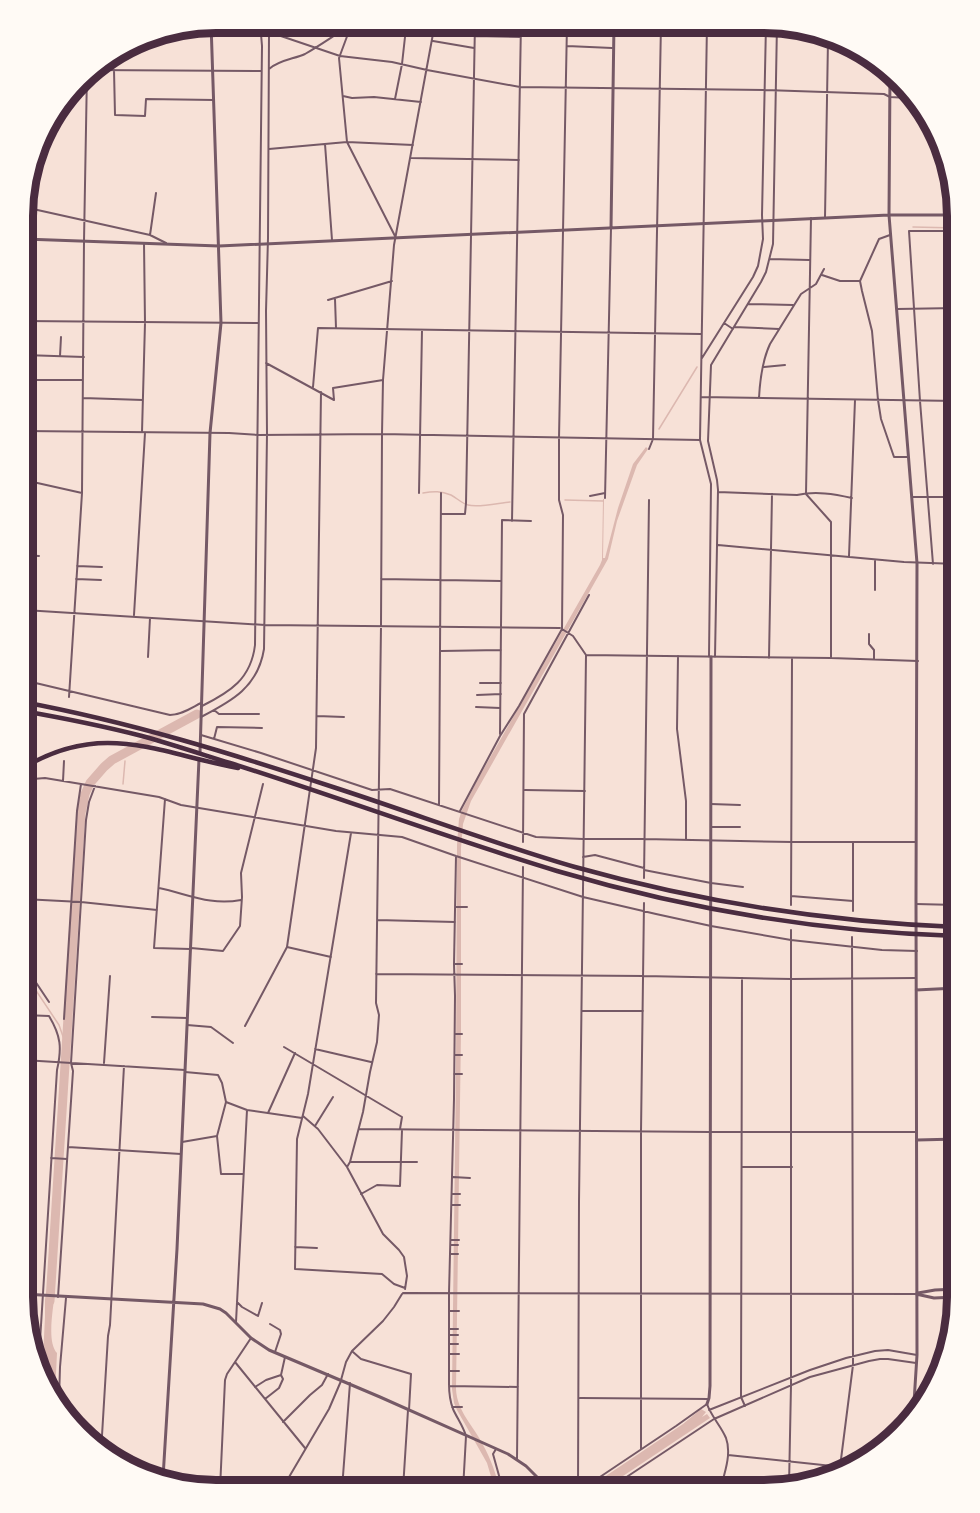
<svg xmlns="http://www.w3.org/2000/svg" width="980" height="1513" viewBox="0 0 980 1513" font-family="'Crimson Pro',serif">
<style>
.water{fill:#dcb8b0}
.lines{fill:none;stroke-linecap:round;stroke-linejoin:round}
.stream{stroke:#dcb8b0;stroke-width:1.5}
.river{stroke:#dcb8b0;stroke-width:9}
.minor{stroke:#755966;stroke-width:2}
.tertiary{stroke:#755966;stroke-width:3}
.motorway{stroke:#4a2c40;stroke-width:4.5}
.rim{fill:none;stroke:#4a2c40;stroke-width:8}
</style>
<rect width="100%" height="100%" fill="#f7e1d7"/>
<path class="water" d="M646,447L648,449L637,465L617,521L608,559L471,801L463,824L461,848V1032L456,1389C457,1412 474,1426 483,1445C491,1459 496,1474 500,1490H495L487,1463L457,1410L454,1403L452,1389L456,1070L457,845L459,819L462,810L479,777L600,565L602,560L603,499H604L603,558H605L618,508L633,464Z
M47,1289L55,1290C54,1306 46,1341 57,1353L55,1394L42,1377L45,1317V1300Z
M701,1409L706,1412L702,1417L707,1414L710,1418L602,1490H585L683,1424Z"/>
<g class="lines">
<path class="stream" d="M913,227L957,228
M659,429L697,367
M423,493C434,491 441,491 451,495C457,498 461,503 468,505C478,508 499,503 510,502
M565,500L603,501
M123,784L125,761
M23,971L59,1025L66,1045"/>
<path class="river" d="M50,1301L81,813L85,794L90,783L104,767L112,760L197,714"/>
<path class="minor" d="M352,23L339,58L347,142L396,238
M707,24L700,440L711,484L709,657
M261,34L269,32L340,56L392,62L427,70L520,87L765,90L884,94L890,97L909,98
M280,36L285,23
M475,36L520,37
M433,41L474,48
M567,46L612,48
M269,69C279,60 294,59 305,54C321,45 336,34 351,25L347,23
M90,70L261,71
M114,70L115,115L145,116L146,99L214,100
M343,96L352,98L374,97L421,102
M395,99L402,64L406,28V23
M325,144L332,240
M269,149L347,142L413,145
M411,158L519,160
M24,207L150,235L166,243
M825,217L828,40
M811,218L806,494L831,522V658
M952,233L953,308
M150,235L156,193
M890,235L879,239L860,281L862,291L872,331L878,400L881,419L894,457H908
M770,259L809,260
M822,275L840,281H860
M34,297L35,321
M335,299L336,328
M328,300L392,281
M748,304L793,305
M897,309L957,308
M24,321L258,323
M724,323L733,329
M734,327L779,329
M948,339H957
M24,355L84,357
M60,356L61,337
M702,358L753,277L758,266L763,239L762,215L766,24
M266,363L334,400L333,388L383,380
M764,367L785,365
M947,370H957
M24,380H83
M313,387L318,328L701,334
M701,397L957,401
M83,398L143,400
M759,398C760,379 762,361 770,344L801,294L816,284L824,269
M947,401V308
M24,431L229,433L258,435L382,434L700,440
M142,432L145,323L144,243
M649,449L653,439L661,24
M24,480L82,493
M718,492L797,495C816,491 834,494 852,498
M419,493L422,330
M590,496L605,493
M912,497H957
M951,497L952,401
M605,498L611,228
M24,510L31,482
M441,514H465L466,503L475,23
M512,521L521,23
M718,545L904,562L957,564
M24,555L39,556
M849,556L855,400
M875,560V590
M933,564L920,401L909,231H957
M77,566L102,567
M76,579L101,580
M381,579L501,581
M24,610L265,625L560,628
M134,615L145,433
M562,629L573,636L586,655L579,1202L578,1490L582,1489L676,1426L707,1404C711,1416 721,1426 726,1438C732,1454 724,1475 720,1490
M869,634V644L874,650V659
M441,651L501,650
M586,655L831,658L918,661
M678,656L677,729L686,801V839
M148,657L150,618
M715,657L718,490L717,480L708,441L711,365L761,282L766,272L773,244L777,24
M769,658L772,494
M23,680L170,715C181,715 191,708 201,703
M480,683H501
M477,695L501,694
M69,697L82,493L84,241L87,72
M202,706C230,692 251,679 255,645L262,46L261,34L258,23
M476,707L500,708
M214,710L219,714H259
M317,716L344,717
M201,717C232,701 258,687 264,649L267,434L266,311L268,238L269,32L267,23
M500,734L502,520L531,521
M201,735L261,753L372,790L390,789L536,837L583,839H644L792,842H916
M214,739L217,727L262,728
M63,781L64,761
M23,784L33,779L45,778L159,797L181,805L336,831L402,837L456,856L583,897L656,914L711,926L791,940L882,950L917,951
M525,790L585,791
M165,799L154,948L190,949
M711,804L740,805
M439,805L441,493
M460,811L500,736L519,706L562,629L563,515L559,500V438L567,24
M711,827H740
M351,833L308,1094L297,1139L295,1269L382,1274L394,1284L405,1288
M523,842L524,714L589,595
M456,856L454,964L455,996L454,1099L449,1293V1384C449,1393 450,1401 453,1409C457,1418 463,1426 466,1436L463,1490
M583,857L595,855L644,868
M644,870L711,883L743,887
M644,878L649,500
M159,888C188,894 210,906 241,900
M791,896L853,901
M23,899L81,902L157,910
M916,904L957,905
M791,905L792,659
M456,907H467
M853,911V842
M377,920L455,922
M287,947L331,957
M191,948L223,951L240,926L242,897L241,873L263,784
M23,963L49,1002
M454,964H462
M376,974L644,976L792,979L916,978
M742,978L741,1397L745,1406
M582,1011H643
M23,1015L49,1016C61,1036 62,1048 57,1070L38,1373
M152,1017L187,1018
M64,1019L77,811L81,784
M187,1025L211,1027L233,1043
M245,1026L287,947L316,748L321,392
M455,1034H462
M284,1047L402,1117L400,1129
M315,1049L371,1062
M455,1055H462
M23,1060L185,1070
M104,1063L110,976
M185,1072L218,1075L222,1083L226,1102L247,1110L302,1118
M454,1074H462
M226,1102L217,1136L221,1174H243
M268,1113L295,1053
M303,1116L318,1129L347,1167L383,1234L399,1250L404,1257L407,1276L405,1289
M315,1126L333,1097
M359,1129L710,1132H917
M182,1142L217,1136
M68,1147L181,1154
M51,1158L67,1159
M350,1162H417
M347,1167L350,1162L363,1112L370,1072L377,1042L379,1015L376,1003L381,626L382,434L383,380L394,245L435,23
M742,1167H792
M453,1177L470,1178
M361,1194L377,1185L400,1186L402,1130
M452,1194H460
M452,1205H460
M451,1240H459
M451,1245H458
M295,1247L317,1248
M451,1254H458
M403,1293L916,1294
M58,1297L73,1071L71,1063L86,820L89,802L95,786
M237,1302L242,1307L258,1316L262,1303
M449,1311H459
M236,1322L247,1110
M270,1324L280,1330L281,1334L275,1352
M450,1329H458
M450,1335H458
M450,1344H458
M353,1352L361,1359L411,1374L409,1410
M449,1354H459
M235,1362L305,1448
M449,1371H459
M341,1380L346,1362L352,1351L383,1321L394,1307L402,1294
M449,1386L518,1387
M255,1387L266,1380L281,1375L285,1357
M580,1398L709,1399
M265,1399L279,1388L283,1379L281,1375
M59,1400L60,1367L66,1298
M452,1407H462
M709,1410L810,1370L846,1358L875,1351L888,1350L917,1355
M283,1422L310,1395L322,1385L328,1374
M496,1449L493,1454L503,1490
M641,1449V1132L644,903
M101,1452L108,1336L110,1325L124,1066
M728,1455L851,1468
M517,1460L523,867
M839,1475L853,1365L852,937
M789,1486L791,1385V930
M220,1489L225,1380L227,1374L251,1338
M282,1489L329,1409L341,1381
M342,1489L350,1383
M403,1489L408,1410
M607,1490L714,1419L810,1377L869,1361L880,1359H888L916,1363
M762,1490L763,1477"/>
<path class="tertiary" d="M890,73L889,215L917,563L916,901L917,1355L913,1418
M611,228L614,24
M24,239L219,246L825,218L889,215H957
M200,753L210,433L221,323L211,23
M916,990L957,988
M917,1140L957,1139
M918,1293L935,1290L957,1289
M23,1294L203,1304L220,1309L226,1313L251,1338L269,1350L380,1397L508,1454L526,1466L550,1490
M916,1294L934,1298L957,1297
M707,1404L709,1398L710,1386L711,657
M163,1478L177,1249L199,759"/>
<path class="motorway" d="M23,702C130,722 233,754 336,788C416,814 495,844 575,867C700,902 828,922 957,927
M23,711C63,718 103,726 142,736C171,744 201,754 230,763C339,797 447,838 557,871C686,909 822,932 957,936
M23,768C103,720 157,753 238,768"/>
</g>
<path d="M0 0H980V1513H0ZM216 33H764A183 183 0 0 1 947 216V1297A183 183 0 0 1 764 1480H216A183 183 0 0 1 33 1297V216A183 183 0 0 1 216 33Z" fill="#fffaf5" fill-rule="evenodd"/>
<path class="rim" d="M216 33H764A183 183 0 0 1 947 216V1297A183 183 0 0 1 764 1480H216A183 183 0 0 1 33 1297V216A183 183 0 0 1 216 33Z"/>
</svg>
